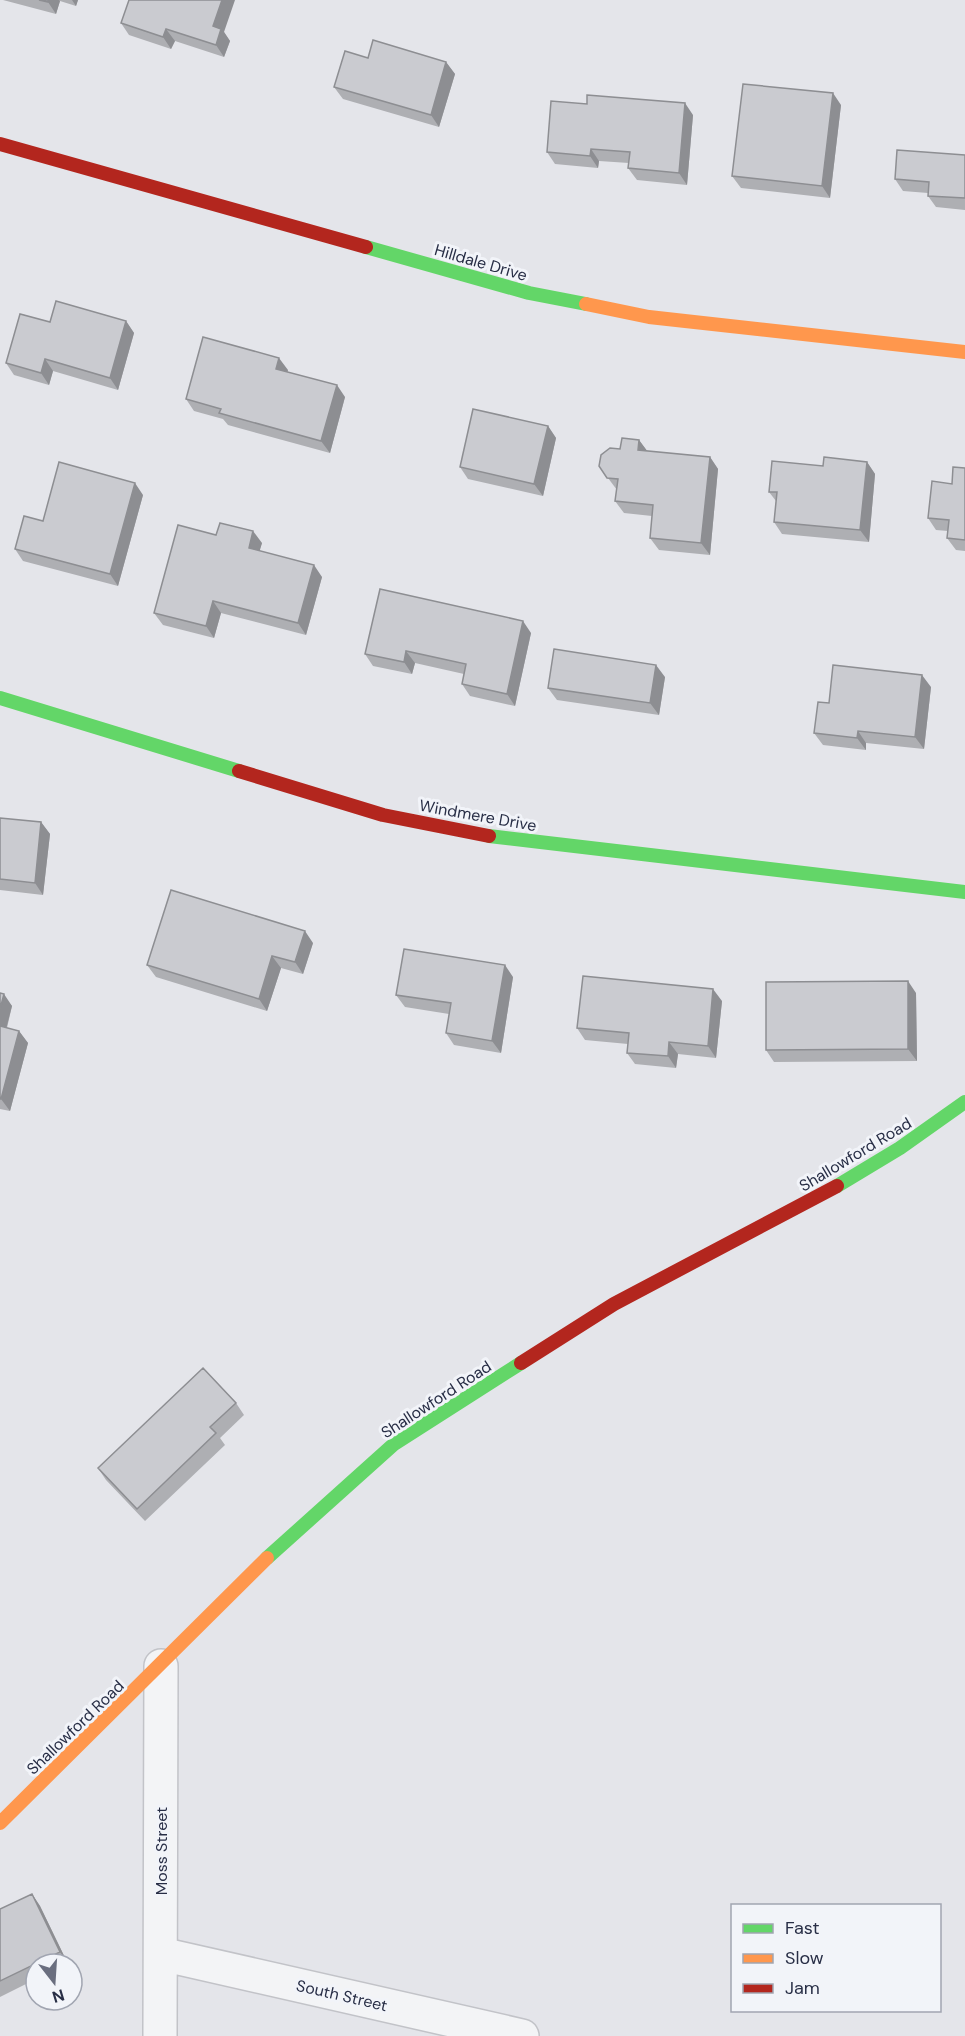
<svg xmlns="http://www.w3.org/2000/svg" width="965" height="2036" viewBox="0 0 965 2036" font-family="'DM Sans',sans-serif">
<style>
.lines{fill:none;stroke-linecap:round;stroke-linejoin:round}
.street-casing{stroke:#c2c3c8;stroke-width:36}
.street{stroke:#f3f4f6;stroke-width:33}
.fast{stroke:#63d668;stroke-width:14}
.slow{stroke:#ff974d;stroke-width:14}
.jam{stroke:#b3261e;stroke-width:14}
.wall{fill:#aeafb3}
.shaded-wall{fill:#8d8e92}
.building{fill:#cacbd0;stroke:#8d8e92;stroke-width:1.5}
.labels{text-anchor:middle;stroke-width:6;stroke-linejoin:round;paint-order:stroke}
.street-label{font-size:16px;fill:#282e46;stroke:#f2f4f9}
</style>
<rect width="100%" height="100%" fill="#e4e5ea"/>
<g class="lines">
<defs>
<path id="street" d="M161,1954L522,2036
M160,2036L161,1666"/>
</defs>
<use href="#street" class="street-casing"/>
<use href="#street" class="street"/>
<path class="fast" d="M366,247L529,293L586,304
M0,698L239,771
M489,836L965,892
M837,1186L900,1148L965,1102
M267,1558L394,1444L521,1363"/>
<path class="slow" d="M586,304L649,317L965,352
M0,1823L267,1558"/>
<path class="jam" d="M0,144L366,247
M239,771L383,815L489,836
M521,1363L614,1304L837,1186"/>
</g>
<path class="wall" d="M3,0H78L76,6L60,1L56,14Z
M121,23L224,32L230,41L224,57L175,41L171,49L129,35Z
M368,58L446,62L455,74L439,127L343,99L334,87Z
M841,105L830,198L741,188L732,176Z
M693,115L687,185L637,180L628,168L629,163L599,161L598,168L555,164L547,152Z
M965,155V210L936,207L928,196V193L903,191L895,179Z
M126,321L134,333L118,390L53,371L49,385L14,375L6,363L50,322Z
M288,370L287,372L345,397L330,453L228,425L223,419L194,411L186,399Z
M548,426L556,438L543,496L468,479L460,467Z
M639,440L647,451L710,457L718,469L710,555L659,550L650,538L652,516L624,513L615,501L617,490L599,466L620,449Z
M867,462L875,474L869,542L782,534L774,522L776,501L769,492L823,466Z
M965,468V551L956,550L947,538L948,531L936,530L928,518L952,484Z
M143,495L118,586L23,561L15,549L43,521Z
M216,535L262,543L259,551L322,577L306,635L221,613L214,638L163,625L154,613Z
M531,633L515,706L470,696L462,684L464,674L415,663L412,674L373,666L365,654Z
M665,677L659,715L557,700L548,688Z
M931,687L924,749L866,743V750L823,745L814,733L829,703Z
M0,818L41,822L50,834L43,895L0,890Z
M313,943L303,974L281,968L267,1011L156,977L147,965Z
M513,977L501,1053L454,1045L446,1033L449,1014L405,1007L396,995Z
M0,993L12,1006L7,1028L19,1031L28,1043L10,1111L0,1109Z
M916,993L917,1061L774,1062L766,1050Z
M722,1001L716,1058L678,1054L676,1068L635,1064L627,1053L628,1044L585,1040L577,1028Z
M236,1403L244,1415L220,1438L225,1445L145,1521L106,1480L98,1468Z
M32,1894L40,1906L68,1964H36V1979L0,1997V1909Z"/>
<path class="shaded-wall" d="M48,0H59L60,1L56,14L48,2Z
M72,0H78L76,6Z
M222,0H235L224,32L230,41L224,57L216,45L213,26Z
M166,29L175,41L171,49L163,37Z
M446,62L455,74L439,127L431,115Z
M833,93L841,105L830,198L822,186Z
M685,103L693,115L687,185L679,173Z
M591,149L599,161L598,168L590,156Z
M126,321L134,333L118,390L110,378Z
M279,358L288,370L285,381L276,369Z
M45,359L53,371L49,385L41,373Z
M337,385L345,397L330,453L321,441Z
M548,426L556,438L543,496L534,484Z
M639,440L648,452L638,450Z
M710,457L718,469L710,555L701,543Z
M867,462L875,474L869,542L860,530Z
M135,483L143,495L118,586L110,574Z
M253,531L262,543L257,560L249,548Z
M314,565L322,577L306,635L298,623Z
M213,601L221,613L214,638L206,626Z
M523,621L531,633L515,706L507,694Z
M406,651L415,663L412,674L404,662Z
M656,665L665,677L659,715L650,703Z
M922,675L931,687L924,749L915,737Z
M858,731L866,743V750L857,738Z
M41,822L50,834L43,895L35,883Z
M305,931L313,943L303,974L295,962Z
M272,956L281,968L267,1011L259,999Z
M505,965L513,977L501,1053L492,1041Z
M908,981L916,993L917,1061L908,1049Z
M713,989L722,1001L716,1058L708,1046Z
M4,994L12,1006L4,1037L0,1031V1009Z
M19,1031L28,1043L10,1111L1,1099Z
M669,1042L678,1054L676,1068L668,1056Z
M32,1894L40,1906L68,1964L60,1952Z"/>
<path class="building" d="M39,0H48V2Z
M129,0H222L213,26L221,29L216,45L166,29L163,37L121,23Z
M373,40L446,62L431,115L334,87L345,51L368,58Z
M743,84L833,93L822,186L732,176Z
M587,95L685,103L679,173L628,168L630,152L591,149L590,156L547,152L551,101L587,104Z
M897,150L965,155V198L928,196L929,182L895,179Z
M56,301L126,321L110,378L45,359L41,373L6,363L20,314L50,322Z
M203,337L279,358L276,369L337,385L321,441L219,413L221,409L186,399Z
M473,409L548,426L534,484L460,467Z
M622,438L639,440L638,450L710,457L701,543L650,538L653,505L615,501L618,479L607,478L599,466L601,455L610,448L620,449Z
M824,457L867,462L860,530L774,522L777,492H769L772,461L823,466Z
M59,462L135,483L110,574L15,549L24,516L43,521Z
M953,467L965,468V540L947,538L949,520L928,518L932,481L952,484Z
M220,523L253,531L249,548L314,565L298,623L213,601L206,626L154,613L178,525L216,535Z
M380,589L523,621L507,694L462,684L466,664L406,651L404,662L365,654Z
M554,649L656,665L650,703L548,688Z
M833,665L922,675L915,737L858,731L857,738L814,733L818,702L829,703Z
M0,818L41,822L35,883L0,879Z
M171,890L305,931L295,962L272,956L259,999L147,965Z
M404,949L505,965L492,1041L446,1033L451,1003L396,995Z
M583,976L713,989L708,1046L669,1042L668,1056L627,1053L629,1033L577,1028Z
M908,981V1049L766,1050V982Z
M0,993L4,994L0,1009Z
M0,1026L19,1031L1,1099H0Z
M203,1368L236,1403L210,1427L216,1433L137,1509L98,1468Z
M32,1894L60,1952L0,1981V1909Z"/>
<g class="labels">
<g class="street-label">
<text transform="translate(481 262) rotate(16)" y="6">Hilldale Drive</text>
<text transform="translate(478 815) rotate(10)" y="6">Windmere Drive</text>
<text transform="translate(855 1154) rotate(-31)" y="6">Shallowford Road</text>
<text transform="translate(436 1399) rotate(-33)" y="6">Shallowford Road</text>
<text transform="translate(75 1727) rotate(-44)" y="6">Shallowford Road</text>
<text transform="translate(161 1851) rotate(-90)" y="6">Moss Street</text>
<text transform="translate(342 1995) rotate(13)" y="6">South Street</text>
</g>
</g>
<rect x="731" y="1904" width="210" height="108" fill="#f2f4f9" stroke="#a1a5b1" stroke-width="1.5"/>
<rect x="743" y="1924" width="30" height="9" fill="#63d668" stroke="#a1a5b1" stroke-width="1.5"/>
<text x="785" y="1934" font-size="18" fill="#282e46">Fast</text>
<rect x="743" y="1954" width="30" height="9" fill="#ff974d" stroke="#a1a5b1" stroke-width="1.5"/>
<text x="785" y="1964" font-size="18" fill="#282e46">Slow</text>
<rect x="743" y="1984" width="30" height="9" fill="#b3261e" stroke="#a1a5b1" stroke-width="1.5"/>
<text x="785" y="1994" font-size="18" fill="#282e46">Jam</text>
<g transform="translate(54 1982) rotate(163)"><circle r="28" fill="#f2f4f9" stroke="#a1a5b1" stroke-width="1.5"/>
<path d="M0-4.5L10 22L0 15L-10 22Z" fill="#6a6e7f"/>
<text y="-9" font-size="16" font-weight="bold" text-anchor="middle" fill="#282e46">N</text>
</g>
</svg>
